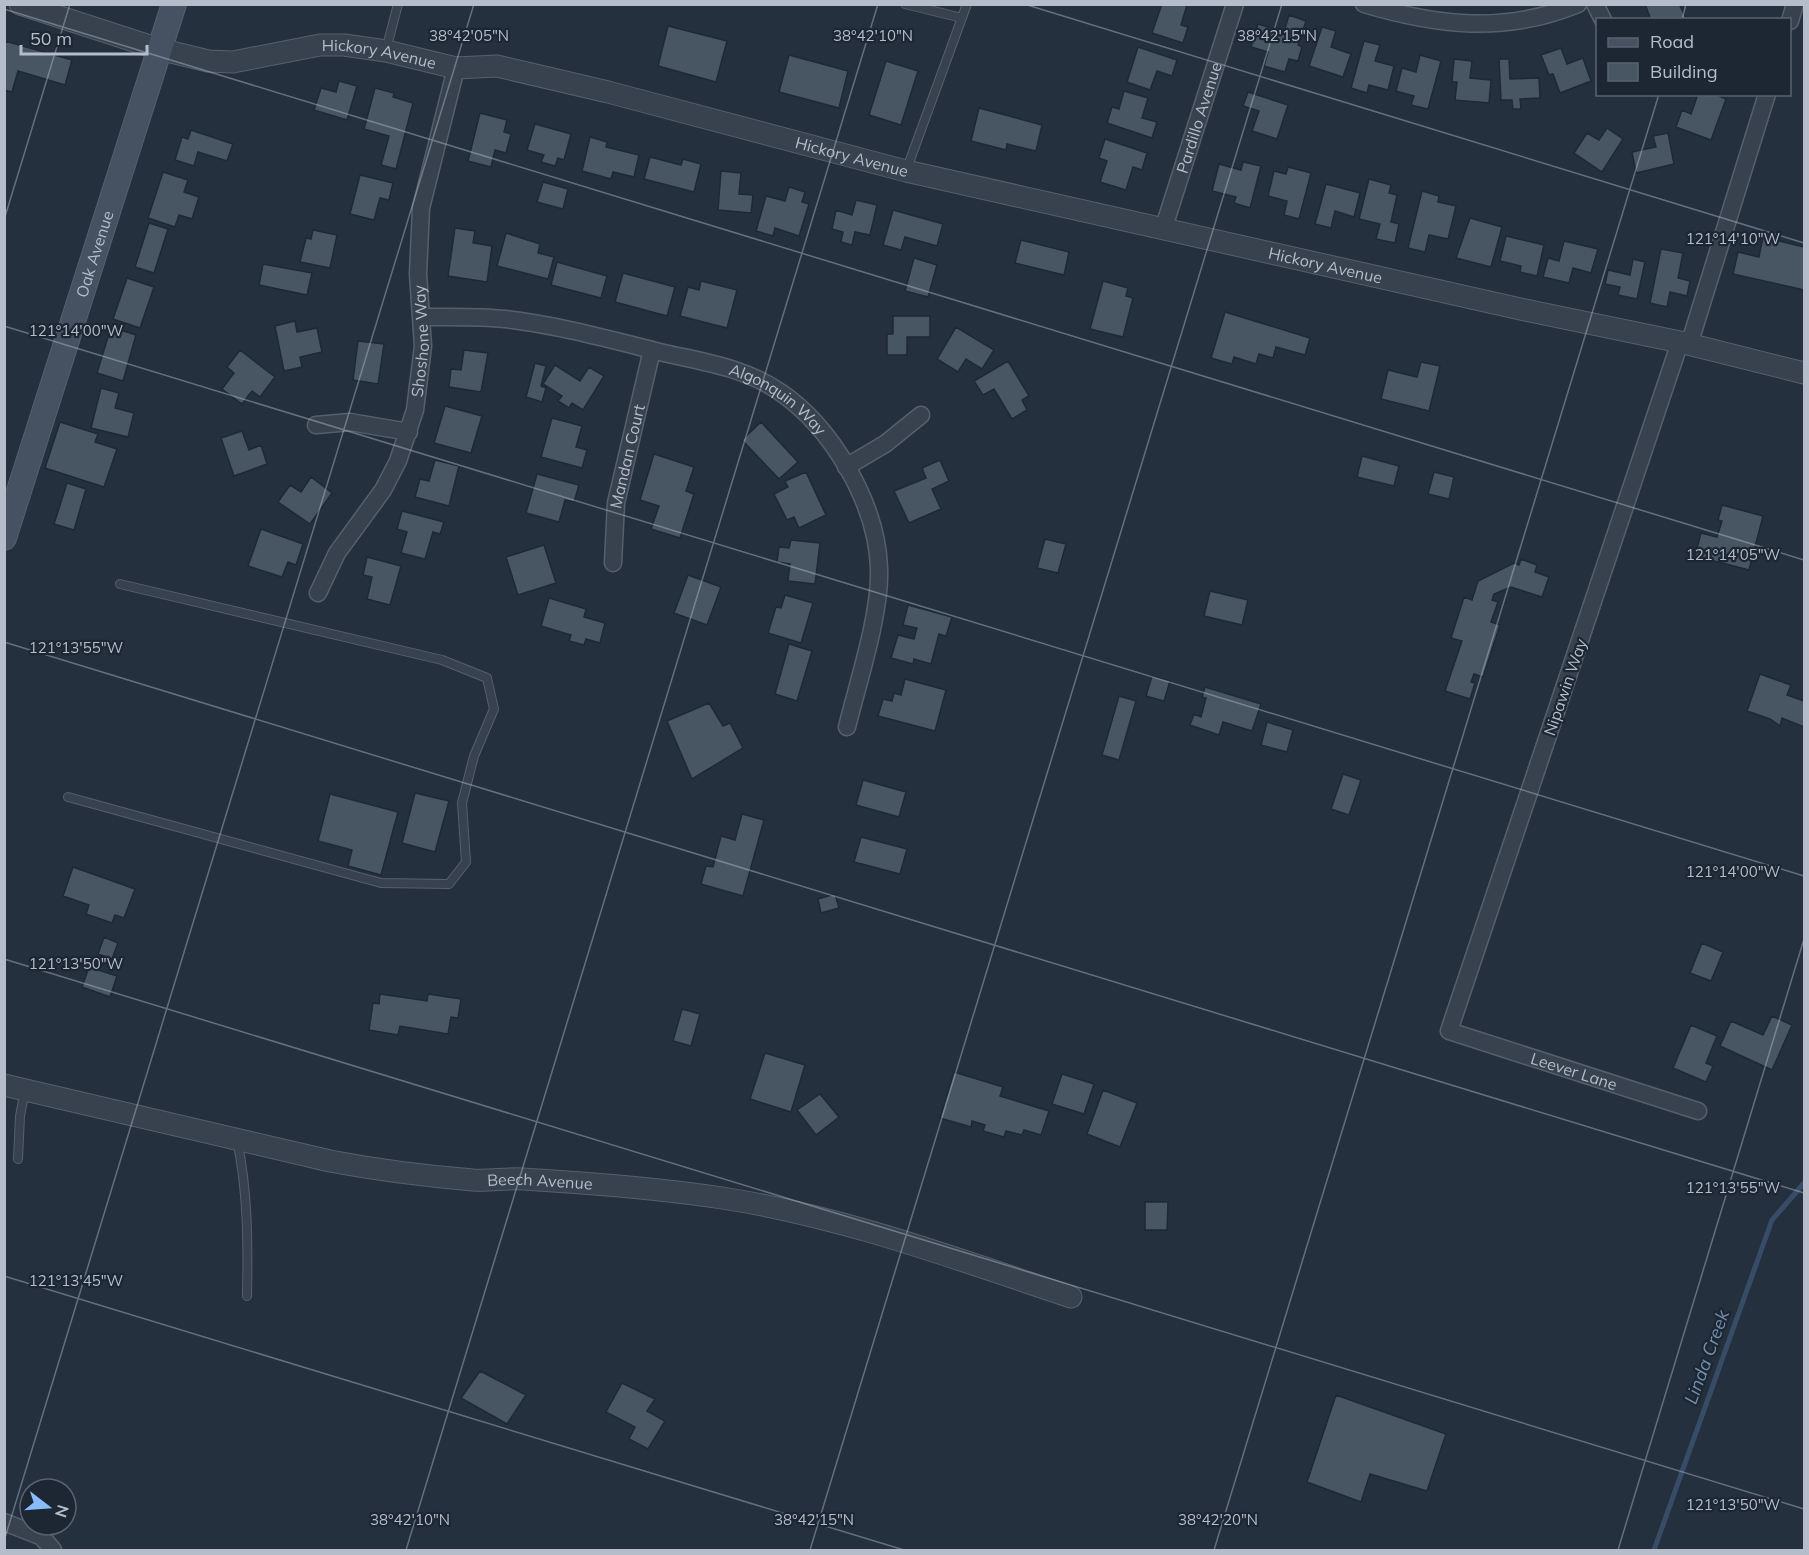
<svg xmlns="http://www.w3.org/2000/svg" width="1809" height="1555" viewBox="0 0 1809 1555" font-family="Mulish,sans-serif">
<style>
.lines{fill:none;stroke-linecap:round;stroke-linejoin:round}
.stream{stroke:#384d65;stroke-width:5}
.building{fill:#485664;stroke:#1f2935;stroke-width:1.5}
.service-casing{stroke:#56606c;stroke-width:10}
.minor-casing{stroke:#56606c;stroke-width:19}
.tertiary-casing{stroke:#56606c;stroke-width:23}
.secondary-casing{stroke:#56606c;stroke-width:26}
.service{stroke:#38424e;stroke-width:8}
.minor{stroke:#38424e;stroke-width:16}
.tertiary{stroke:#38424e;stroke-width:21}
.secondary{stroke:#465161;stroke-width:24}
.ticks{fill:none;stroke:#b4bdc9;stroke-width:1.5;stroke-opacity:0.45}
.labels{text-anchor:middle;stroke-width:4.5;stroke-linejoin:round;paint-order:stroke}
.street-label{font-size:16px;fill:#b4bdc9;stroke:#1d2733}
.water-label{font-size:18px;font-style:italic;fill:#748fac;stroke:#1d2733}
.ticks-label{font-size:15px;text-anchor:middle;fill:#b4bdc9;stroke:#1d2733;stroke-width:4.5;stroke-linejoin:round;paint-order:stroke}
</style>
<rect width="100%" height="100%" fill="#24303e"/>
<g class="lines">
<path class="stream" d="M1654,1550L1772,1220L1804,1183"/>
</g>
<path class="building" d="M1162,4L1187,5L1181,25L1188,27L1183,43L1152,33Z
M1645,4H1679L1687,20H1651Z
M1289,15L1306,21L1298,45L1302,47L1298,61L1289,59L1285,72L1264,66L1268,52L1251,47L1258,24L1284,32Z
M668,26L727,41L716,82L658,66Z
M1322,27L1336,31L1331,47L1351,54L1343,77L1309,66Z
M5,41L72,60L65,85L18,71L12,92L4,90Z
M1364,41L1380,45L1375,61L1394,66L1388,90L1369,85L1367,93L1351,88Z
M1138,47L1177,60L1172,76L1157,71L1150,90L1127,82Z
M1561,48L1567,64L1583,58L1591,81L1560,93L1553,74L1549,75L1541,55Z
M789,55L848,71L839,108L779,92Z
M1420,55L1441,61L1428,109L1411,105L1414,96L1396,91L1402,68L1416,72Z
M1454,59L1472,61L1470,78L1491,80L1489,103L1455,100L1457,82H1452Z
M1499,59H1509L1510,79L1539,78L1540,98L1520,99L1521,109H1513L1512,100H1501Z
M886,61L918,71L901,125L869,115Z
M339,81L357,86L347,120L314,110L321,88L336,92Z
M375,88L394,93L393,97L413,103L396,169L381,165L389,136L364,129Z
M1124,91L1148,98L1142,118L1157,122L1152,138L1107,123L1112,107L1119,109Z
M1248,92L1288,105L1277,139L1252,131L1259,111L1243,106Z
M1698,94H1714L1726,99L1711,140L1676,127L1682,110L1691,114Z
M979,108L1042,125L1036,151L1007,144L1006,150L971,141Z
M480,113L507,120L504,132L511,134L506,153L495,150L491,167L468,161Z
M535,124L571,134L564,160L558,158L555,166L541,162L544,155L527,150Z
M1607,128L1623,139L1602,172L1574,153L1587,133L1599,140Z
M191,130L233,144L227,161L198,152L194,166L175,160L182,137L188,139Z
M1668,133L1674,164L1636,173L1632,152L1656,147L1653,136Z
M590,137L607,142L606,147L639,155L634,177L613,172L611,179L582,171Z
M1105,139L1147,153L1142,170L1133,167L1126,190L1100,182L1107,161L1099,158Z
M650,157L681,165L683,159L701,164L694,192L644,179Z
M1243,162L1261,166L1250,208L1234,203L1236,197L1212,191L1219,164L1241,170Z
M1288,167L1311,173L1299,219L1284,215L1287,201L1268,196L1274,171L1286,174Z
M721,171L741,173L739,194L753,195L751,213L718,210Z
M163,172L188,180L184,192L199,197L192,219L179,215L175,227L148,218Z
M360,175L393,183L389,200L380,198L374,220L350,214Z
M1369,179L1391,185L1389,193L1397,195L1391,222L1399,224L1395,243L1376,239L1380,224L1359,219Z
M543,182L568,189L563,209L537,202Z
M1326,184L1360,193L1354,217L1335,211L1331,228L1315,224Z
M789,187L805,192L802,202L809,204L799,236L775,228L773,236L756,231L766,196L785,201Z
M1422,191L1439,196L1438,202L1456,206L1448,239L1429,235L1425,252L1408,248Z
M856,200L877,205L870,235L855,232L852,245L841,242L843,232L832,229L836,210L852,215Z
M893,210L943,224L937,246L905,237L901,250L883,245Z
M1470,218L1502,227L1491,267L1456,258Z
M149,223L168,229L154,273L135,267Z
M455,228L475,231L473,243L492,246L487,282L448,276Z
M313,230L337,235L330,268L300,262L306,238L311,239Z
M506,233L540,244L538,253L554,257L548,279L497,266Z
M1506,236L1544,245L1537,276L1520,272L1521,266L1500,261Z
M1763,237L1804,247V290L1733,274L1738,252L1759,257Z
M1021,240L1069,252L1064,275L1015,263Z
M1564,241L1598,249L1591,273L1573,268L1569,283L1543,277L1548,258L1559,261Z
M1661,249L1683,253L1678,278L1690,281L1687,296L1670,292L1667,307L1650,303Z
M914,258L937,265L928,297L905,291Z
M1633,259L1645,262L1637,299L1618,295L1620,287L1605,284L1608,270L1630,275Z
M557,262L607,276L601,298L551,285Z
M263,264L312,273L307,295L259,285Z
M623,273L675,287L667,316L615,302Z
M127,278L154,287L140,328L113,319Z
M701,281L737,290L727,328L680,316L688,287L699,290Z
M1103,281L1128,288L1126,296L1133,298L1123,337L1090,329Z
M1225,312L1310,338L1305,355L1276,347L1273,358L1259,354L1256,364L1234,357L1232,364L1211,358Z
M893,316H930V337H907V355H887V334H893Z
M295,321L297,332L317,328L322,352L300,357L302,367L284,371L275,326Z
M111,327L136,335L123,381L97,373Z
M956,327L994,350L982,369L966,359L958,372L937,359Z
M358,341L384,344L378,384L353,380Z
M240,350L275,377L260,397L252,391L242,404L222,389L234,373L227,367Z
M464,350L488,353L481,392L449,387L451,369L461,370Z
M1008,361L1029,396L1022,400L1027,410L1012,419L994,389L983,395L974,381Z
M1421,362L1440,366L1429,411L1381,399L1388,370L1417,377Z
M535,363L546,366L541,386L546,388L542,402L526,397Z
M555,365L580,381L589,367L604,376L583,410L572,403L569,408L558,401L562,396L543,384Z
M101,388L119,393L115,408L134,413L128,437L91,428Z
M445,406L482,416L471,453L434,443Z
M552,418L582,426L576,447L587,450L582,468L541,457Z
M60,422L98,434L95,442L117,449L104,487L45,468Z
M761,422L798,462L779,479L742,440Z
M242,431L249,450L261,445L267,464L234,476L221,438Z
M654,454L694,467L686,491L694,494L680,538L651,529L659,506L640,500Z
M1362,456L1399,466L1394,486L1357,477Z
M435,460L459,466L449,506L415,497L420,479L429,481Z
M940,460L949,481L932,489L941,509L909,523L894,491L926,478L922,468Z
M806,472L826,515L799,528L794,517L787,520L774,494L788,487L785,481Z
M1434,472L1454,477L1449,499L1428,494Z
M537,474L579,485L574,502L565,500L559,522L526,513Z
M311,477L332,493L310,524L278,502L290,485L301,492Z
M67,483L86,489L74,530L54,524Z
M1722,505L1763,516L1749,570L1695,556L1701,533L1717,537L1722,521L1718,520Z
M402,511L444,522L440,534L433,532L425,559L401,553L407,532L397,529Z
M261,529L303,544L296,565L288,562L282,577L248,566Z
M1045,539L1066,544L1058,573L1037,568Z
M791,540L820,543L815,584L788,581L790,564L777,562L779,547L789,548Z
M544,545L556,583L518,595L506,557Z
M367,557L401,566L390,605L367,599L372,577L363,575Z
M1521,559L1537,565L1535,572L1549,577L1542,597L1511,587L1494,594L1492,600L1498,602L1491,622L1500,625L1483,677L1474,674L1471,682L1475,683L1470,699L1445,691L1462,641L1451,638L1464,597L1472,600L1478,581L1514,563L1519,565Z
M688,575L721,587L707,625L674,613Z
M1210,591L1248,600L1242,625L1204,616Z
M785,595L813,603L801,643L768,633L776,607L781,608Z
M549,598L586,609L584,617L605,623L600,643L586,639L584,645L569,641L571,635L541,626Z
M908,605L952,617L946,636L939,634L931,664L914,659L913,664L891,658L898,635L914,639L917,628L903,625Z
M789,644L812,651L797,701L775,694Z
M1760,674L1791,685L1787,695L1804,701V727L1782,718L1780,726L1770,719L1747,711Z
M1152,676L1170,681L1164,701L1146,696Z
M905,679L946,690L935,731L878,716L883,699L892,701L894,693L901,695Z
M1205,687L1261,704L1252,731L1223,722L1219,735L1190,725L1194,714L1201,717L1206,698L1202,697Z
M1119,696L1136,701L1119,760L1102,755Z
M709,703L723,726L730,723L743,748L692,779L667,721Z
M1267,722L1293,730L1287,752L1261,745Z
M1343,774L1361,780L1349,815L1331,809Z
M863,780L906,792L899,817L856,805Z
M415,793L449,801L435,852L402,843Z
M330,794L398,812L381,875L348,866L352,850L318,841Z
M742,814L764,820L743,896L701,884L706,866L713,867L721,836L735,840Z
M861,837L907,849L900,874L854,862Z
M73,867L135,889L124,918L115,915L112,923L86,914L89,905L63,896Z
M835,894L839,908L821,913L818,899Z
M104,937L118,943L112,959L98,954Z
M1702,943L1723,952L1711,981L1690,973Z
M89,967L117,976L110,997L82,987Z
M380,994L427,1001L428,994L461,999L458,1018L451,1017L448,1034L400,1026L398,1035L369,1030L373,1003L379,1004Z
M682,1009L700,1014L691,1046L673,1041Z
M1772,1016L1792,1025L1772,1070L1720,1046L1731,1021L1763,1035Z
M1691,1025L1717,1036L1706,1063L1713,1066L1706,1082L1673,1068Z
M765,1053L805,1065L791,1112L750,1099Z
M954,1072L1003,1087L1000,1096L1049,1111L1041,1135L1024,1130L1022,1135L1006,1131L1004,1137L983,1131L985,1125L972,1121L971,1127L940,1118Z
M1062,1074L1094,1084L1084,1114L1052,1104Z
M1103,1090L1137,1103L1120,1147L1087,1134Z
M820,1094L839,1117L816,1135L797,1110Z
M1145,1202H1168L1167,1230H1145Z
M480,1371L526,1395L507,1424L461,1398Z
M622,1383L655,1399L647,1411L665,1421L648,1449L629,1439L635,1427L606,1412Z
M1336,1395L1446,1434L1427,1491L1370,1474L1361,1502L1307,1482Z"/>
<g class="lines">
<defs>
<path id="service" d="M905,4L962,18
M386,50L398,4
M906,171L967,4
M68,797L381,883L449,884L466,862L462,803L474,756L494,709L487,678L442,660L120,584
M237,1140C248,1191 248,1244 247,1296
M18,1159L20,1116L25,1090"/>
<g id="minor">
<path d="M1364,4C1438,26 1505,34 1578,4"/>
<path d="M1595,4L1603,20"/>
<path d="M1790,21L1795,4"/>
<path id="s1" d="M1163,230L1235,4"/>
<path id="s2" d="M423,317C450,317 477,316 505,319C558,325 612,340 664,353C704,362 746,368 780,392C832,427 877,504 879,568C881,613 858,682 847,727"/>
<path id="s3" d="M1680,342L1449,1031L1698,1111"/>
<path d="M1689,345L1767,94"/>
<path d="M316,425L350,422L409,432"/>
<path d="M846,467L885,444L921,415"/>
<path id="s4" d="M613,563L616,503L652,350"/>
<path id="s5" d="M318,593L337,553L383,490L398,461L415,410L423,346L418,274L421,208L456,68"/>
<path d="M4,1522L42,1537L53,1550"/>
</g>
<g id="tertiary">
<path id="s6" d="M20,4L159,49L208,61L233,62L320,45H344L386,51L456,68L497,66L608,92L906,171L1525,310L1680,342L1804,373"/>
<path id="s7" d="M4,1085L330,1161C377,1170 425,1176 473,1180C490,1181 507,1178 523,1179C590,1183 656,1188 722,1198C841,1216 957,1259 1071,1297"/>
</g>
<g id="secondary">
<path id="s8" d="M4,538L174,4"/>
</g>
</defs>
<use href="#service" class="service-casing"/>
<use href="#minor" class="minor-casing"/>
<use href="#tertiary" class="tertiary-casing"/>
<use href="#secondary" class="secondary-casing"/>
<use href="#service" class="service"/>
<use href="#minor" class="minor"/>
<use href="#tertiary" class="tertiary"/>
<use href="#secondary" class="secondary"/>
</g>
<path class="ticks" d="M1024,4L1804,243M4,9L1804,560M1682,20L1686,4M4,220L70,4M4,326L1804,876M4,642L1804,1193M4,959L1804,1509M4,1276L904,1550M4,1541L474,4M406,1550L878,4M810,1550L1282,4M1214,1550L1659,94M1618,1550L1804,939"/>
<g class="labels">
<g class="street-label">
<text dy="6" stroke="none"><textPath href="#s6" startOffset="370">Hickory Avenue</textPath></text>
<text dy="6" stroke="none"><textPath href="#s1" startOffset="118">Pardillo Avenue</textPath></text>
<text dy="6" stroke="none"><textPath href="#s6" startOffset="856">Hickory Avenue</textPath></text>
<text dy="6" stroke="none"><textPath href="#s8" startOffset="298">Oak Avenue</textPath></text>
<text dy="6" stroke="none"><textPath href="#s6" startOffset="1342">Hickory Avenue</textPath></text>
<text dy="6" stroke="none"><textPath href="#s5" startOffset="278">Shoshone Way</textPath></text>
<text dy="6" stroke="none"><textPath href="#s2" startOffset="370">Algonquin Way</textPath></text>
<text dy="6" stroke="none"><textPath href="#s4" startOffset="108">Mandan Court</textPath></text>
<text transform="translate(1565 687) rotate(-71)" y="6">Nipawin Way</text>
<text dy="6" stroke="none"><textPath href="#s3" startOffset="858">Leever Lane</textPath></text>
<text dy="6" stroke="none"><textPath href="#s7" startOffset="546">Beech Avenue</textPath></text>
</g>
<g class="water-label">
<text transform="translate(1707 1357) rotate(-70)" y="6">Linda Creek</text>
</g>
</g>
<g class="ticks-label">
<text x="469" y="41">38°42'05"N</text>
<text x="873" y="41">38°42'10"N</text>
<text x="1277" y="41">38°42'15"N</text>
<text x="1733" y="244">121°14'10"W</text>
<text x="76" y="336">121°14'00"W</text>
<text x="1733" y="560">121°14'05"W</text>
<text x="76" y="653">121°13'55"W</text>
<text x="1733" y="877">121°14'00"W</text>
<text x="76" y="969">121°13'50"W</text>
<text x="1733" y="1193">121°13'55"W</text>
<text x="76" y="1286">121°13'45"W</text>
<text x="1733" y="1510">121°13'50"W</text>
<text x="410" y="1525">38°42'10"N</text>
<text x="814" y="1525">38°42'15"N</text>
<text x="1218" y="1525">38°42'20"N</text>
</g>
<rect width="1809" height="1555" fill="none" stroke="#b4bdc9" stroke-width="12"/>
<rect x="1596" y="18" width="195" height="78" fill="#1d2733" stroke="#59636f" stroke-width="1.5"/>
<rect x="1608" y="38" width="30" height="9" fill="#465161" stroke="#59636f" stroke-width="1.5"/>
<text x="1650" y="48" font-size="18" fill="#b4bdc9">Road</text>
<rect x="1608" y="63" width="30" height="18" fill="#485664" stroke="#59636f" stroke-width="1.5"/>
<text x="1650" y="78" font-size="18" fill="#b4bdc9">Building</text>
<g transform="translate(48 1507) rotate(107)"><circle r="28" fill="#1d2733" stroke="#59636f" stroke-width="1.5"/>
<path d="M0-4.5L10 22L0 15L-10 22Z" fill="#89bbf8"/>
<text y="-9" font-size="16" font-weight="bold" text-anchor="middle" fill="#b4bdc9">N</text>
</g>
<path d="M21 45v9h126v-9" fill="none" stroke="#b4bdc9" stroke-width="3"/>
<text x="30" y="45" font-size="18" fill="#b4bdc9" stroke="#1d2733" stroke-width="4.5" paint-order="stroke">50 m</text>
</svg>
